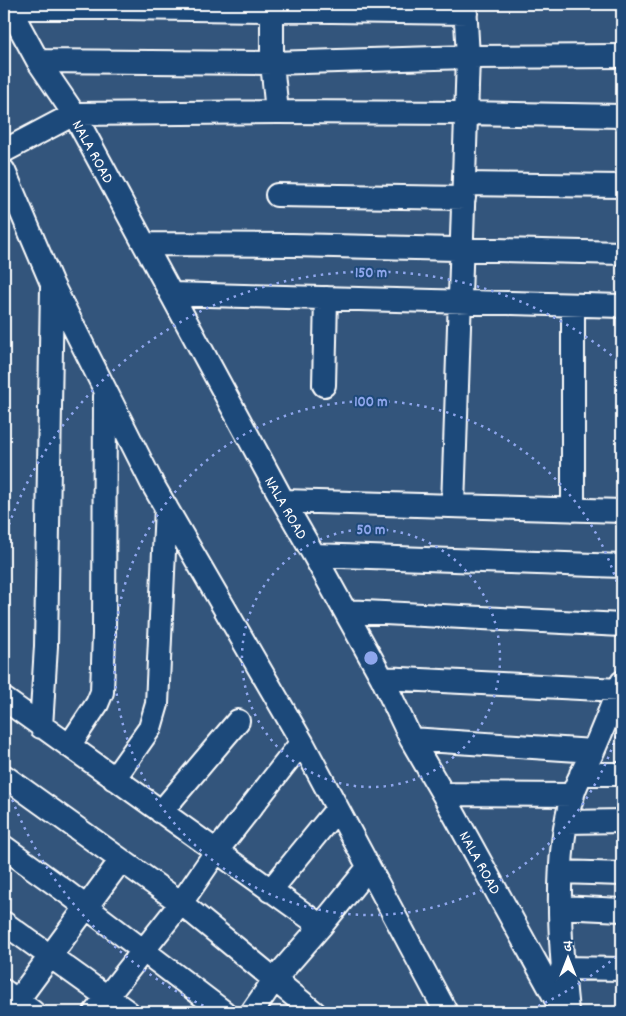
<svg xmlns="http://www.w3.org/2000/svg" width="626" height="1016" viewBox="0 0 626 1016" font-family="Dekko,'Playpen Sans Deva',sans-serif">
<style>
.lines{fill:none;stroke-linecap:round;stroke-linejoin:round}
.minor-casing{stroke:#fff;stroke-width:26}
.minor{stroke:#1f4a7a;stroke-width:22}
.ring{fill:none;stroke:#8ea6ec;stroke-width:2.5;stroke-dasharray:2.5 5}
.labels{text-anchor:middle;stroke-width:4;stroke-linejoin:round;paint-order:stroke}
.street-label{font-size:16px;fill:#fff;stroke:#1f4a7a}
.centre{fill:#8ea6ec;stroke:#1f4a7a;stroke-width:2.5}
.ring-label{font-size:15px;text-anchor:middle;font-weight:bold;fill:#8ea6ec;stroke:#1f4a7a;stroke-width:4;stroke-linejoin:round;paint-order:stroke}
</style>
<rect width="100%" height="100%" fill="#33557c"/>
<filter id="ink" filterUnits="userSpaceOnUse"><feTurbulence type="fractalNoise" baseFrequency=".02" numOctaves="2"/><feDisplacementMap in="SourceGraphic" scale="10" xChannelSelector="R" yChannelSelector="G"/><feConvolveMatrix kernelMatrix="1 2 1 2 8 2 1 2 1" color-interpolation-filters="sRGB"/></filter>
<g filter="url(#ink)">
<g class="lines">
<defs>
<path id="minor" d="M7,4L38,61L74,114L283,501L314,555L382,678L411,739L443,794L563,1012
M9,8H121L466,13
M272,9V63L277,112
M38,61L272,63L468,57L622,56
M4,151L74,114L277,112L466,113L622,116
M4,171L52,284L153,485L302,742L446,1012
M464,184L622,186
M277,195L464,198
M145,244L293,245L622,253
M172,294L622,306
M573,305V510
M324,385L326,298
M283,501L622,511
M453,506L468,57L465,4
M314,555L622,566
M345,611L622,625
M382,678L619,690
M4,699L321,926
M41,727L46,646L52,287
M411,739L593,751
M69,746L97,704L102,692L104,634L105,396
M581,774H622
M4,776L181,903L314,1012
M114,779L150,728L157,704L166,507
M443,794L573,795
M161,812L238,721
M567,822L622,821
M4,847L65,891L224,1012
M561,872L622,874
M270,891L337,809
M560,907L622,910
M4,923L128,1012
M562,968L622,969
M4,991L33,1012
M567,1011C560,946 553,858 573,794C578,778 587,764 594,749C604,727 612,704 622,682
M9,1012L121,860
M95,1012L181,903L216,852L302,742
M252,1012L274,980L321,926L368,868"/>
</defs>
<use href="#minor" class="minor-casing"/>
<use href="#minor" class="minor"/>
</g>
</g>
<g class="ring">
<circle cx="371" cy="658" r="129"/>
<path d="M622 714A257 257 0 1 1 622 602"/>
<path d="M622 952A386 386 0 0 1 525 1012M217 1012A386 386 0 0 1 4 777M4 539A386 386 0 0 1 622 364"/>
</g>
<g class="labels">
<g class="street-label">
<text transform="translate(94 151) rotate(61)" y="6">NALA ROAD</text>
<text transform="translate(287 507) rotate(60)" y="6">NALA ROAD</text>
<text transform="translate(481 862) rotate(61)" y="6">NALA ROAD</text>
</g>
</g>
<circle cx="371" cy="658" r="8" class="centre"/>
<g class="ring-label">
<text x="371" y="277">150 m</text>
<text x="371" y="406">100 m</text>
<text x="371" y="534">50 m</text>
</g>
<rect width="626" height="1016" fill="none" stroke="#1f4a7a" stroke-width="20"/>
<rect x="10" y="10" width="606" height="996" fill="none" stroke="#fff" stroke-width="2" filter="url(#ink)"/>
<g transform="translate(568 958)" stroke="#1f4a7a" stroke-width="4" paint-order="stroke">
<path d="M0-4L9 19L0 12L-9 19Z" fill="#ffffff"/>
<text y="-8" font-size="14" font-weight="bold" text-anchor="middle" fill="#ffffff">उ</text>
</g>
</svg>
